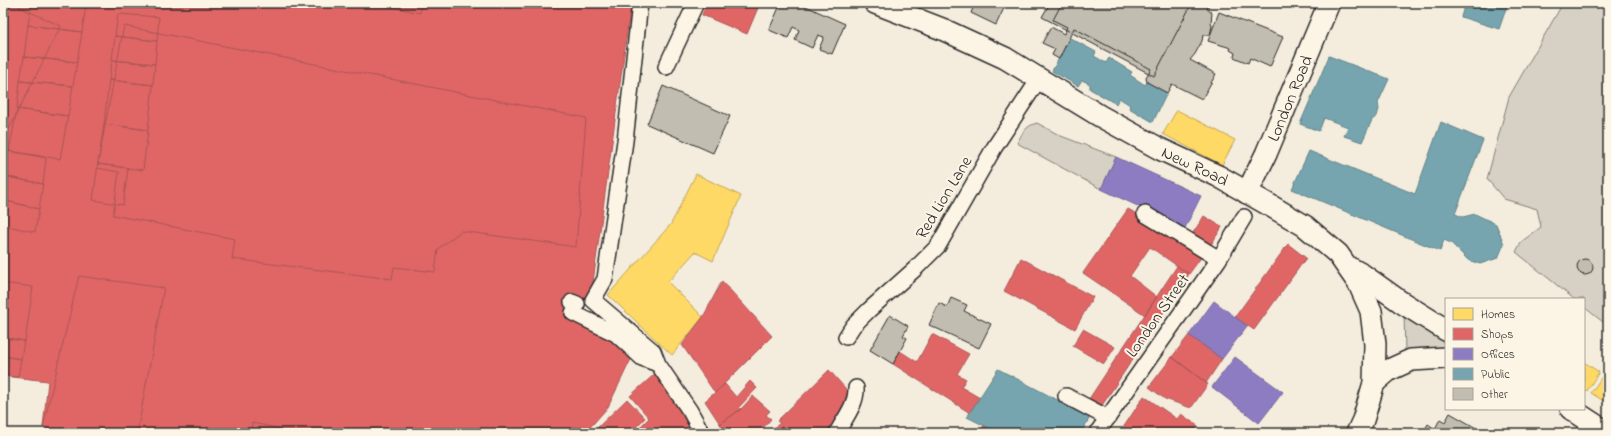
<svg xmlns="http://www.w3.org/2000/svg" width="1611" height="436" viewBox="0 0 1611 436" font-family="'Indie Flower',sans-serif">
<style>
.green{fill:#d6d1c4;stroke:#807e78}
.homes{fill:#ffd966;stroke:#bfa554}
.shops{fill:#e06666;stroke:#aa5454}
.offices{fill:#8e7cc3;stroke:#706495}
.public{fill:#76a5af;stroke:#608087}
.building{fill:#c2bdb1;stroke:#2b2b2b}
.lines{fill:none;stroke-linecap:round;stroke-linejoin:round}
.street-casing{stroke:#2b2b2b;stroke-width:18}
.secondary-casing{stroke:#2b2b2b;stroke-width:24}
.street{stroke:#fcf5e5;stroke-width:15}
.secondary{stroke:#fcf5e5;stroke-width:21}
.labels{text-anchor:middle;stroke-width:4;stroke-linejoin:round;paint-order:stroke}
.street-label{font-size:17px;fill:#2b2b2b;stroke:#fcf5e5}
</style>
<rect width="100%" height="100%" fill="#f4edde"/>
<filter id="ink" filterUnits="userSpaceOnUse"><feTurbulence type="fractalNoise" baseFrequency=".025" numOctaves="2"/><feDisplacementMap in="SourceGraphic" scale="8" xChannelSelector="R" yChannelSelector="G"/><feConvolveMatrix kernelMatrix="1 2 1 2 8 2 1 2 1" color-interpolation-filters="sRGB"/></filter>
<g filter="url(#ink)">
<path class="green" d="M1563,3H1608V326L1584,307V299H1574L1516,252L1521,242L1541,227L1537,209L1504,199L1487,179L1509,97Z
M1037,123L1061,136L1116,157L1101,189L1017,143C1022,134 1025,126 1037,123Z
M1404,314L1446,339V349H1428L1405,351Z"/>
<path class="homes" d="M1177,110L1235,140L1222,165L1163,134Z
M696,174L741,196L713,261L695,252L668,282L703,317L672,355L608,295L671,224Z
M1584,362L1599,372L1587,391L1584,389Z
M1603,375L1608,379V404L1591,393Z"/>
<path class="shops" d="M3,3H22L19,7L61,26L3,141Z
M3,3H631L593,282V292L587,300L574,298L566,316L604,335L632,357L608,407L586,432L581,429L579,433H66L43,427L48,381L3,376Z
M32,3H65L86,5L82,32L28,25Z
M373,3H422L420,13Z
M707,3H760L747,34L702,15Z
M118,14L159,17L157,41L115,36Z
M28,25L82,32L77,62L24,57Z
M124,26L586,118L576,247L461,231L438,249L435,272L394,267L392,279L232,259L235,239L113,215L119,172L97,168Z
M115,36L157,41L155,64L112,60Z
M24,57L77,62L73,86L20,81Z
M112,60L155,64L153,85L109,80Z
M109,80L153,85L148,130L104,124Z
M20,81L73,86L68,116L17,109Z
M17,109L68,116L60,159L9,151Z
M104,124L148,130L143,170L98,164Z
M3,150L9,151L3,170Z
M9,151L46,158L43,184L3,176V170Z
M98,164L128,168L123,205L93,200Z
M3,176L43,184L39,209L3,200Z
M3,200L39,209L35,232L3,225Z
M1128,209L1205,252L1189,274L1150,247L1130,276L1157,297L1145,315L1083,273Z
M1204,216L1222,227L1207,251L1189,239Z
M1288,244L1306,258L1254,330L1235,317Z
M1021,258L1093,297L1075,329L1004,291Z
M1177,266L1189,274L1099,410L1087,402Z
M79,276L164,288L137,433H71L43,427Z
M722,281L772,336L715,393L682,345L703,317Z
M3,283L33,287L25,341L3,337Z
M1083,329L1115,347L1104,364L1073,346Z
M932,334L969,354L957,374L966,379L961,387L980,398L970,413L893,364L900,351L917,362Z
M1189,335L1222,359L1206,383L1172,357Z
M3,338L24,341L21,359L3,356Z
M3,356L21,359L18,377L3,376Z
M1172,357L1208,384L1191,408L1165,399L1149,387Z
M829,370L853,397L833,433H768L780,423L777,421Z
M656,373L692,424L683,433H634L649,418L630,396Z
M750,381L757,388L739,407L741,409L720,424L705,401L725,384L736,397Z
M753,396L770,411L766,415L771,419L759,433H726L720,424L741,409Z
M1144,396L1177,419L1181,414L1198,426L1193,433H1124L1121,431Z
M627,399L645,418L630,433H592Z
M252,423L277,428L276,433H250Z
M984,425L999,433H980Z"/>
<path class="offices" d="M1116,157L1201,196L1185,228L1101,189Z
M1214,301L1247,326L1222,359L1189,335Z
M1235,357L1283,392L1259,423L1212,387Z"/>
<path class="public" d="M1367,3H1385L1383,8Z
M1465,3H1508L1499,29L1461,17Z
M1070,38L1096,52L1094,56L1106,63L1109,58L1132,72L1130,75L1145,85L1147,82L1167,93L1153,122L1129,108L1130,105L1119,98L1116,104L1090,89V84L1082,80L1078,86L1052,71Z
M1329,56L1389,79L1378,103L1379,109L1377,116L1372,120L1362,142L1344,136L1348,127L1324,118L1319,131L1300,124Z
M1441,122L1483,140L1455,214L1463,217L1475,214L1496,224L1504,244L1498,258L1480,264L1468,260L1451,243L1444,240L1440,251L1292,189L1309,151L1415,194Z
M998,369L1090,417L1081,433H999L967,417Z"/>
<path class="building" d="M781,3H799L845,24L832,54L819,49L824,37L818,35L812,48L795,40L799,30L793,27L788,38L769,30Z
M975,3H1001L1000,4L1005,6L996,25L971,13Z
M1050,3H1192L1154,76L1042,17Z
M1062,3H1210L1207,9L1212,13L1211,23L1212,26L1210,35H1203L1202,41L1195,54L1190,60L1216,74L1202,99L1172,84L1167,93L1147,82L1146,77L1151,69L1074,28L1059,59L1052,55L1055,49L1042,43L1051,27L1064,34L1067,27L1053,20Z
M1219,12L1283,37L1270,67L1250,58L1248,63L1234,57L1235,53L1230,50L1231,48L1208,41Z
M663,86L730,116L713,153L647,124Z
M1577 267a8 8 0 1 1 16 0a8 8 0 1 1-16 0Z
M951,298L967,305L964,311L991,324L979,348L929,325L939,303L947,307Z
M890,315L908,326L903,336L907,338L893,364L870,350Z
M1450,413L1485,433H1423L1428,424L1435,429L1440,419L1445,422Z"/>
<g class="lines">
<defs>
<path id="street" d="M640,3L625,141L605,279L593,300L653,351L658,364L690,411L702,433
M666,67L696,3
M1145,214L1219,259
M572,302L577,304L573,313L616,334L642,358L658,364
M846,337L853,326L869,310L915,269L938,246L994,148L1039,79
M1066,396L1108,418
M837,433C844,419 857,404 856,388
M1097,433L1219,259L1244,217"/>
<g id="secondary">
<path id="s1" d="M875,3L942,29L1005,58L1100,116L1160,149L1218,176L1271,206L1305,226L1338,254L1359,284L1371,311L1375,344L1374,383L1363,420L1357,433"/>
<path id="s2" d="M1247,193L1266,154L1329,3"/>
<path d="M1352,269L1363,275L1401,302L1446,330"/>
<path d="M1374,383L1389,370L1411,360L1446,358"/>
<path d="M1571,409L1608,433"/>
</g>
</defs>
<use href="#street" class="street-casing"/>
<use href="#secondary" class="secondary-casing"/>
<use href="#street" class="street"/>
<use href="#secondary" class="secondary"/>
</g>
</g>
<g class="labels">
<g class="street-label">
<text dy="6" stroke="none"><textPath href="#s2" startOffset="104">London Road</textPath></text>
<text dy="6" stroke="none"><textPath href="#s1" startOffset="360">New Road</textPath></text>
<text transform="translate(943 197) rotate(-59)" y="6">Red Lion Lane</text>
<text transform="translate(1157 315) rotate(-55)" y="6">London Street</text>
</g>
</g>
<rect width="1611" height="436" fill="none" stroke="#fcf5e5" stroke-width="16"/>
<rect x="8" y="8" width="1595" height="420" fill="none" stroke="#2b2b2b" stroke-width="1.5" filter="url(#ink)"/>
<rect x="1445" y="298" width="140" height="112" fill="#fcf5e5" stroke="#a8a49b"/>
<rect x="1453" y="308" width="20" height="12" fill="#ffd966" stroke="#a8a49b"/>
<text x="1481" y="318" font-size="12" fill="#2b2b2b">Homes</text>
<rect x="1453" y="328" width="20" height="12" fill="#e06666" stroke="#a8a49b"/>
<text x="1481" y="338" font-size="12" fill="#2b2b2b">Shops</text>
<rect x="1453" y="348" width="20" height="12" fill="#8e7cc3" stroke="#a8a49b"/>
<text x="1481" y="358" font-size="12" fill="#2b2b2b">Offices</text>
<rect x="1453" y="368" width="20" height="12" fill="#76a5af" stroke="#a8a49b"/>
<text x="1481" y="378" font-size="12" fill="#2b2b2b">Public</text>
<rect x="1453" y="388" width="20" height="12" fill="#c2bdb1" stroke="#a8a49b"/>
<text x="1481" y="398" font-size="12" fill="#2b2b2b">Other</text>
</svg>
